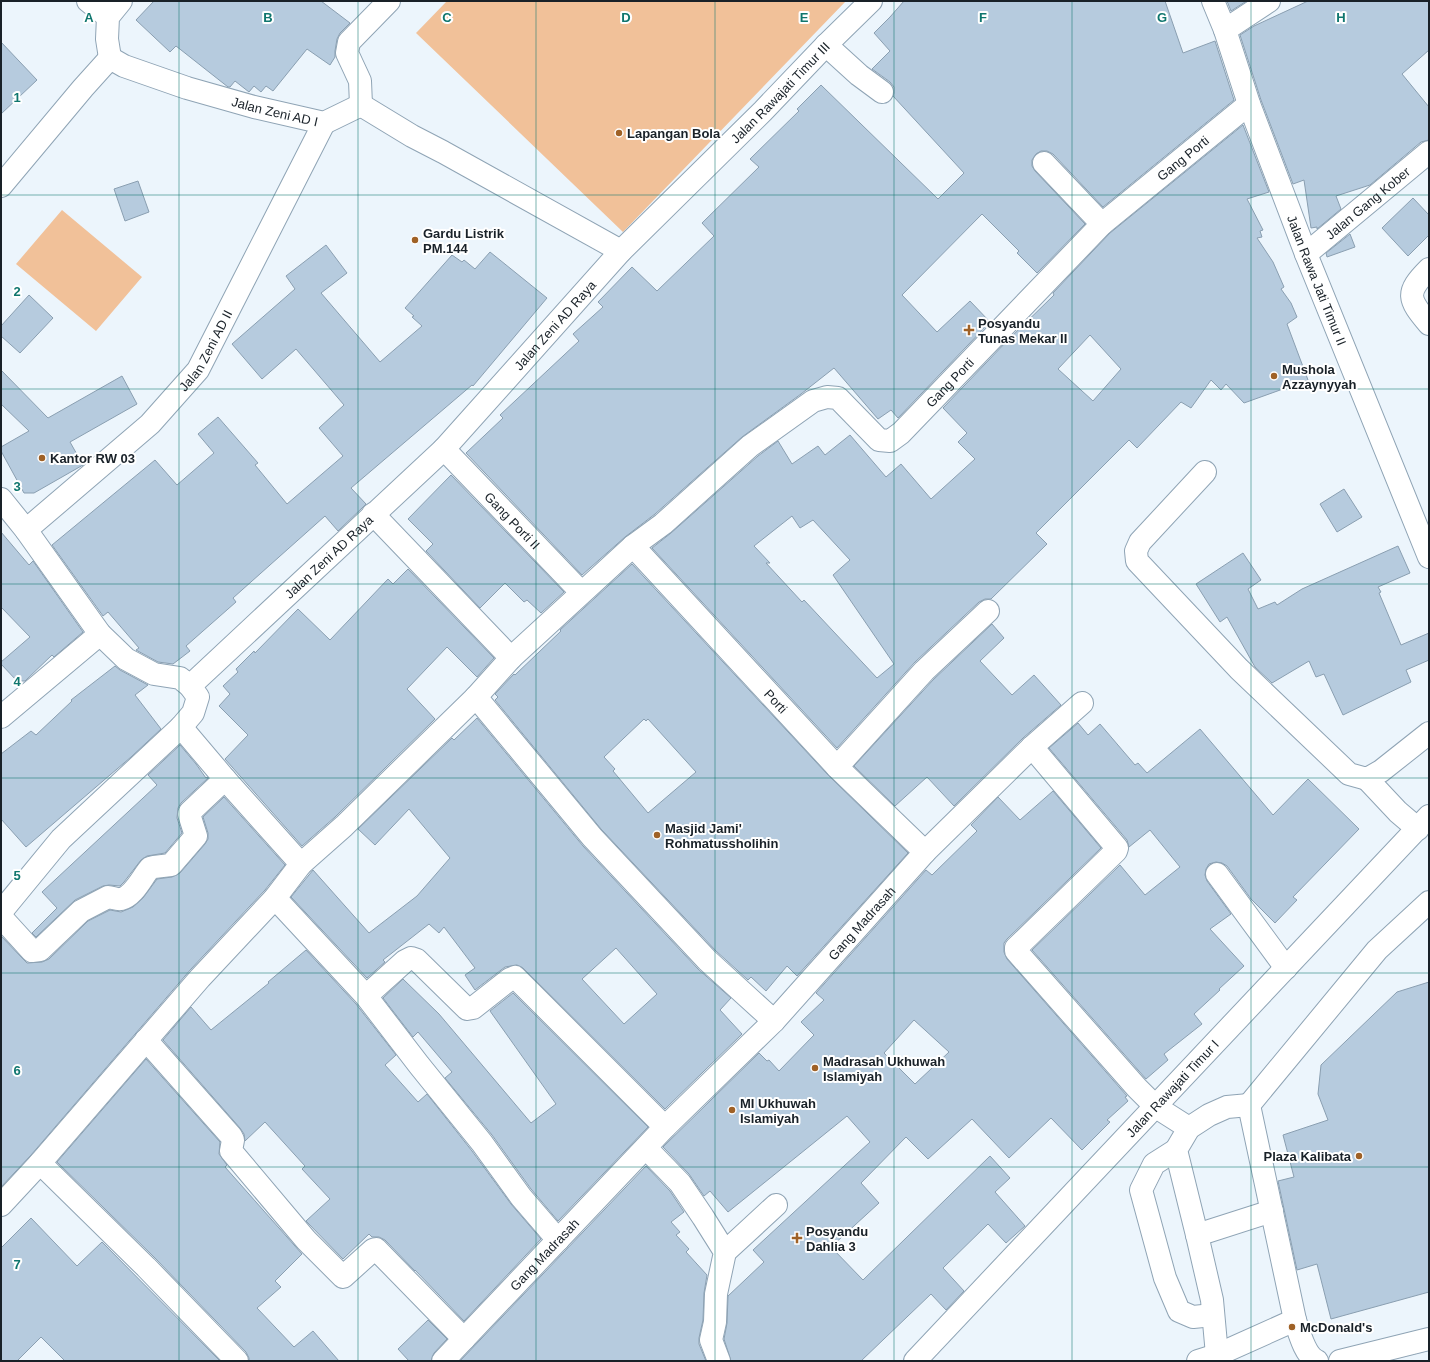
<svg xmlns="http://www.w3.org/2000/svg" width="1430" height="1362" viewBox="0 0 1430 1362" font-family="Helvetica,sans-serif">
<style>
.green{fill:#f1c199}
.building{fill:#b6cbde;stroke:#8a9fb1;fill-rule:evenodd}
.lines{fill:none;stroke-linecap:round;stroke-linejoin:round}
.minor-casing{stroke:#8fa4b5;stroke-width:24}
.minor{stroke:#fff;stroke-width:22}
.grid{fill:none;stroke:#0f766e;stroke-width:1;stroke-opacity:0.55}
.poi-dot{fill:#9f6126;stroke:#fff;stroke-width:1.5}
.labels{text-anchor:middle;stroke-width:4;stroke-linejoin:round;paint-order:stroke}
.street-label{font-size:13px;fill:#192128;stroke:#fff}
.poi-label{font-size:13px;font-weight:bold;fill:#192128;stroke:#fff;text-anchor:start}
.grid-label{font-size:13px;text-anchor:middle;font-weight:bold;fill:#0f766e;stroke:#fff;stroke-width:4;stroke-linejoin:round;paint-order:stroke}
</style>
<rect width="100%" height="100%" fill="#ecf5fc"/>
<path class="green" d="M447,1H846L623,232L416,33Z
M62,210L142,277L96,331L16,264Z"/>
<path class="building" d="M154,1H321L350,23L340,33L337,39L335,51V57L330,65L307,49L273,91L266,86L261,92L254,86L249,92L235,81L230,87H228L176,46L170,52L136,20Z
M904,1H1165L1183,53L1215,41L1234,100L1103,207L1053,154L1047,151H1041L1036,154L1032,160V166L1035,171L1085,224L1037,273L1017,253L1019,251L982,214L902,295L937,332L970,301L990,322L898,418L891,410L878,419L834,368L801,394L742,437L655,514L625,537L582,575L466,453L503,418L500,415L579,341L573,334L603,307L598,302L632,267L657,291L714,236L702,223L759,167L750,159L799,111L797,109L821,85L938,199L964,173L893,96L894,93V87L890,82L872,69L890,51L874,33L890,17Z
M1227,1H1244L1245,2L1231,11Z
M1308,1H1429V50L1402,74L1429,107V140L1421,142L1370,185L1336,196L1341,209L1317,229V227L1311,228L1304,180L1293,184L1261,100L1240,35L1254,26Z
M1,42L37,80L1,114Z
M1243,125L1269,192L1247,199L1263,230L1260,231L1262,237L1257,238L1273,262L1284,287L1281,289L1291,303L1297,317L1287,324L1308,380L1244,403L1226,384L1221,390L1211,380L1191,408L1181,402L1137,448L1129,440L1036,533L1047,544L991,599H985L979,602L915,662L837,748L652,548L671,533L758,456L778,441L792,464L818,446L825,455L850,435L886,477L901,464L931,499L975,459L958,442L967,433L943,408L1007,341L1054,295L1053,293L1110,233ZM1090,335L1121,369L1093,401L1058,369ZM792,516L800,528L813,520L850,560L833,575L894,664L877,678L804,600L802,602L766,563H770L754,546Z
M138,181L149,212L125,221L114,189Z
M1413,198L1429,215V235L1408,256L1382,228Z
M1350,234L1355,247L1327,257L1326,253Z
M326,245L347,273L321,293L380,362L422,326L412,317L414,316L405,308L452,255L462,262L464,260L475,269L490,252L547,298L473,386L472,385L351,488L366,504L362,508L338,531L325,516L233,598L236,602L186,646L190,651L173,664L158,662L136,650L139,648L108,612L103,616L52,545L155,460L177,485L214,453L198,434L218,417L258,463L255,465L287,504L343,456L319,428L344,405L296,349L262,379L232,344L295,289L286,276Z
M29,295L53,318L20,353L1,336V326Z
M1,370L48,418L122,376L137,404L70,442L83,465L34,493H24L1,451V447L29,431L1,404Z
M451,475L564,592L541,613L527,600L524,602L505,583L480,608L426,551L433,544L408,519Z
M1344,489L1362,517L1337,532L1320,504Z
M1,532L29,565L33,561L83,632L54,657L52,655L25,681H17L1,664V662L30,637L1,607Z
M1398,546L1410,573L1378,587L1381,592L1379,593L1401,645L1429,633V660L1406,670L1411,682L1343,715L1324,674L1316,677L1309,661L1272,683L1255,667L1227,617L1220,622L1196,584L1243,553L1261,580L1248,589L1258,609L1275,602L1277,605L1302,589Z
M632,564L828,775L908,853L797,976L787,966L766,991L751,977L748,980L716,951L601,829L495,700L498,697L495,694L514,674L515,675L561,631L560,630ZM644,719L646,721L648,719L696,772L648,813L613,771L615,769L604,757Z
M408,569L494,658L477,677L447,647L407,689L435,719L335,817L302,846L225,759L248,735L219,706L230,694L223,686L238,672L236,669L254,651L255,653L298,609L330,640L388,579L393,584Z
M992,624L1004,638L980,661L1012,695L1034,675L1061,705L1023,738L954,806L927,777L895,806L854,766L933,680Z
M115,666L120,670L148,685L135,695L161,729L131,757L26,847L1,819V754L31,731L36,735L72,701L71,700Z
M477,718L583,846L698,969L731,998L720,1010L742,1034L665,1109L523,968L517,965L505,967L475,990L465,975L475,968L444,927L439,933L429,924L383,960L385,962L367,978L291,897L313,870L369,933L417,896L450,858L409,809L375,845L358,829L452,738L454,740ZM616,948L657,994L624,1024L582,979Z
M1078,723L1088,735L1100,724L1135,765L1138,763L1147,773L1200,729L1273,815L1308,779L1359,829L1293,897L1297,900L1275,923L1251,899L1227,866L1222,863L1216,862L1209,864L1206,869L1205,875L1207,881L1231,914L1210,929L1244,966L1219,989L1220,990L1194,1014L1202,1024L1164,1054L1168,1060L1146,1079L1032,950L1120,865L1145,895L1180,867L1150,830L1129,847L1127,840L1049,748Z
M180,745L196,764L206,778L207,777L208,778L181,803L178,808L177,818L182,833L165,853L147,856L141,860L124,882L120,886L109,885L103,886L75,900L36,937L32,933L57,908L42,892L157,785L148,775Z
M1053,791L1101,848L1007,939L1004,943V952L1007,959L1127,1096L1125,1097L1128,1101L1107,1120L1110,1122L1082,1150L1051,1118L1009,1158L972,1119L928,1159L906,1137L861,1183L879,1203L831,1247L863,1280L990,1156L1010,1178L995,1192L1025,1226L1006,1243L988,1224L943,1268L964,1291L946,1310L931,1294L861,1361H731L724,1339L727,1323L728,1296L764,1262L753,1250L870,1142L847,1116L728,1212L710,1191L704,1196L689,1174L663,1147L759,1053L767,1061L769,1060L779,1071L814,1035L801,1022L824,1000L816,993L926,870L932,875L977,831L971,825L998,797L1020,820ZM914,1020L949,1052L915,1084L884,1053Z
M224,797L285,865L265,890L191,969L31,1155L1,1187V936L23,959L27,963L42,962L49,959L88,921L110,910L121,912L133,907L143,898L157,879L172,877L180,873L205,844L208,839V833L203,817Z
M306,950L356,1004L396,1055L385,1065L418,1102L427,1094L472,1151L511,1204L541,1239L464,1321L415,1270V1271L385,1240L379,1237H372L369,1234L343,1259L306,1221L330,1199L302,1169L305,1166L265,1122L245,1141L244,1134L240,1128L163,1040L191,1007L211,1030L269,983L268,982Z
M403,979L439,1014L531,1123L556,1104L490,1011L513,993L648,1127L558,1221L531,1189L492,1135L445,1078L452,1072L418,1032L413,1037L383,998Z
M1429,982V1292L1331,1319L1317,1264L1297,1270L1278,1181L1294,1177L1283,1135L1328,1120L1318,1094L1321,1065L1397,992Z
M146,1059L220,1142L219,1154L227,1165L225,1167L302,1254L275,1281L281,1287L257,1308L294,1347L313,1331L339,1361H249V1358L246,1352L155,1258L57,1162Z
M646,1166L670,1191L684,1212L671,1222L680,1232L676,1235L689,1249L686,1252L707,1275L704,1293L703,1320L699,1338V1344L706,1361H460Z
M31,1218L77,1266L102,1242L220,1361H65L41,1337L17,1361H1V1248Z
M428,1320L447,1339L434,1353L431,1361H409L398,1349Z"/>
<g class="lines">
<defs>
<g id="minor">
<path d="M88,1L108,17"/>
<path id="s1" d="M1213,1L1225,30L1249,104L1306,254L1429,557"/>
<path d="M1225,30L1269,1"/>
<path d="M826,45L859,75L882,92"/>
<path d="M110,58L107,39L108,17L121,1"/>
<path d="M361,105L412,136L443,152L621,251"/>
<path d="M361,105L360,81L347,53L349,42L389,1"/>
<path d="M1044,163L1102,224"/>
<path id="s2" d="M1,186L83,88L110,58L124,66L187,88L254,107L324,123L361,105"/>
<path id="s3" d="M1306,254L1429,152"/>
<path d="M1429,269C1405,293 1408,299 1429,324"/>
<path id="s4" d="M444,449L581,592"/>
<path d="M1205,472L1140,542L1136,551L1137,561L1239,669L1349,774L1367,779L1381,771L1429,733"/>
<path id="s5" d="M1,499L26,530L100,634L126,659L154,674L180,678L190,686L444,449L621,251L763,111L826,45L871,1"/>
<path d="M373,514L511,658"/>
<path id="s6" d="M26,530L150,424L198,370L324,123"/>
<path id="s7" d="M633,546L837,767L925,852"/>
<path d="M476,697L592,837L707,960L774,1021"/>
<path d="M1,717L100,634"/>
<path d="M181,727L225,779L301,864"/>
<path d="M1032,747L1117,848L1116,851L1016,948V951L1137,1088L1156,1107L1189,1128"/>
<path d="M837,767L924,671L988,611"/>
<path d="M1367,779L1398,812L1418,829"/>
<path d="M1217,874L1286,968"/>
<path d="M275,898L366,996L419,1065L482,1143L521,1197L558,1240"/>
<path d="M1,912L61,839L181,727L193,713L198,697L190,686"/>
<path d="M1,917L32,951L40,950L81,911L108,897C112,897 117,900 121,899C134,896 142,877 150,868L154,867L171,865L196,836L189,814L190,812L225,779"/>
<path d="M366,996L405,961L411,958L417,960L467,1009L473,1008L510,979L515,977L665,1127"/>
<path d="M146,1040L231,1136L233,1140L231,1151L306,1240L343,1277L373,1250L376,1249L464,1339"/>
<path d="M646,1148L680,1183L703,1217L725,1252L716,1294L715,1322L711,1340L719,1361"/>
<path d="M1176,1150L1154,1164L1141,1190L1165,1278L1179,1311L1193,1317L1213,1315"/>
<path d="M40,1163L146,1267L237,1361"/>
<path id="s8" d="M1,1205L40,1163L200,978L275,898L301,864L344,826L476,697L511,658L633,546L663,524L750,446L813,401L827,397L838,398L879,440L890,441L901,433L1102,224L1249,104"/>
<path d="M1197,1235L1272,1211"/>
<path d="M725,1252L776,1205"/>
<path d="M1217,1355L1212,1300L1197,1235L1176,1150L1189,1128L1209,1115L1227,1107L1249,1105"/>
<path id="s9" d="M443,1361L665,1127L774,1021L925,852L1032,747L1082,703"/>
<path id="s10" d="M915,1361L1429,816"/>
<path d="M1198,1361L1217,1355L1295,1320"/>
<path d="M1317,1361C1305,1356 1299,1332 1295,1320L1249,1105L1377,950L1429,902"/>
<path d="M1340,1361L1429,1339"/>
</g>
</defs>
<use href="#minor" class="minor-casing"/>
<use href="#minor" class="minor"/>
</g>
<path class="grid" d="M179,1V1361M358,1V1361M536,1V1361M715,1V1361M894,1V1361M1072,1V1361M1251,1V1361M1,195H1429M1,389H1429M1,584H1429M1,778H1429M1,973H1429M1,1167H1429"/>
<g class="poi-dot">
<circle cx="619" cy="133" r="4"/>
<circle cx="415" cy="240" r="4"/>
<path d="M967 324h4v4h4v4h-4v4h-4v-4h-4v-4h4z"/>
<circle cx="1274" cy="376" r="4"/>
<circle cx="42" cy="458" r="4"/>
<circle cx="657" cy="835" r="4"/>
<circle cx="815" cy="1068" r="4"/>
<circle cx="732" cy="1110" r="4"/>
<circle cx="1359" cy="1156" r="4"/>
<path d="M795 1232h4v4h4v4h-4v4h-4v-4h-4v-4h4z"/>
<circle cx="1292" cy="1327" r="4"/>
</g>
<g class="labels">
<g class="street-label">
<text dy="5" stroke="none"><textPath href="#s5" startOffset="1112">Jalan Rawajati Timur III</textPath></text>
<text dy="5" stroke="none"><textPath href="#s2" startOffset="342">Jalan Zeni AD I</textPath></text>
<text dy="5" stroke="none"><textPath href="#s8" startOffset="1649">Gang Porti</textPath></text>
<text dy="5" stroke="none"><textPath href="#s3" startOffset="80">Jalan Gang Kober</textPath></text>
<text dy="5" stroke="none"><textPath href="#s1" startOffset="298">Jalan Rawa Jati Timur II</textPath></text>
<text dy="5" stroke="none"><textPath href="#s5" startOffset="788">Jalan Zeni AD Raya</textPath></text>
<text dy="5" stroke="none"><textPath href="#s6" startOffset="256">Jalan Zeni AD II</textPath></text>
<text dy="5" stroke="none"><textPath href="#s8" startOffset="1325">Gang Porti</textPath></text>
<text dy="5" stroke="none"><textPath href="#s4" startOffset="99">Gang Porti II</textPath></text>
<text dy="5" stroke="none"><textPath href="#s5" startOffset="464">Jalan Zeni AD Raya</textPath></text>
<text dy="5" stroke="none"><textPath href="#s7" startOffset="211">Porti</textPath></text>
<text dy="5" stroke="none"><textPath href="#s9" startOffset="606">Gang Madrasah</textPath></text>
<text dy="5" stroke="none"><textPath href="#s10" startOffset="375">Jalan Rawajati Timur I</textPath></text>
<text dy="5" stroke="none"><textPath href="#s9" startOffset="147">Gang Madrasah</textPath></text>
</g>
<g class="poi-label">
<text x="627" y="138">Lapangan Bola</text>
<text x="423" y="238">Gardu Listrik<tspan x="423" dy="15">PM.144</tspan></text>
<text x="978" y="328">Posyandu<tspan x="978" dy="15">Tunas Mekar II</tspan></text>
<text x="1282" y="374">Mushola<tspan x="1282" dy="15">Azzaynyyah</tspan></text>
<text x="50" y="463">Kantor RW 03</text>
<text x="665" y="833">Masjid Jami'<tspan x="665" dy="15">Rohmatussholihin</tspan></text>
<text x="823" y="1066">Madrasah Ukhuwah<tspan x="823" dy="15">Islamiyah</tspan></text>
<text x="740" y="1108">MI Ukhuwah<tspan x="740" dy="15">Islamiyah</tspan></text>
<text x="1351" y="1161" text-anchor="end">Plaza Kalibata</text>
<text x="806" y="1236">Posyandu<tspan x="806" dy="15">Dahlia 3</tspan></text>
<text x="1300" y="1332">McDonald's</text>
</g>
</g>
<g class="grid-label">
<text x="89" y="22">A</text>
<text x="268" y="22">B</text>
<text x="447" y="22">C</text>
<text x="626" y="22">D</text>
<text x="804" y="22">E</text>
<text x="983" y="22">F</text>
<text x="1162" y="22">G</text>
<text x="1341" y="22">H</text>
<text x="17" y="102">1</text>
<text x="17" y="296">2</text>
<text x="17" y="491">3</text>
<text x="17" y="686">4</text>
<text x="17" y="880">5</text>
<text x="17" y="1075">6</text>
<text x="17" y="1269">7</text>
</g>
<rect width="1430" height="1362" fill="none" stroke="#192128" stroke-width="4"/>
</svg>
